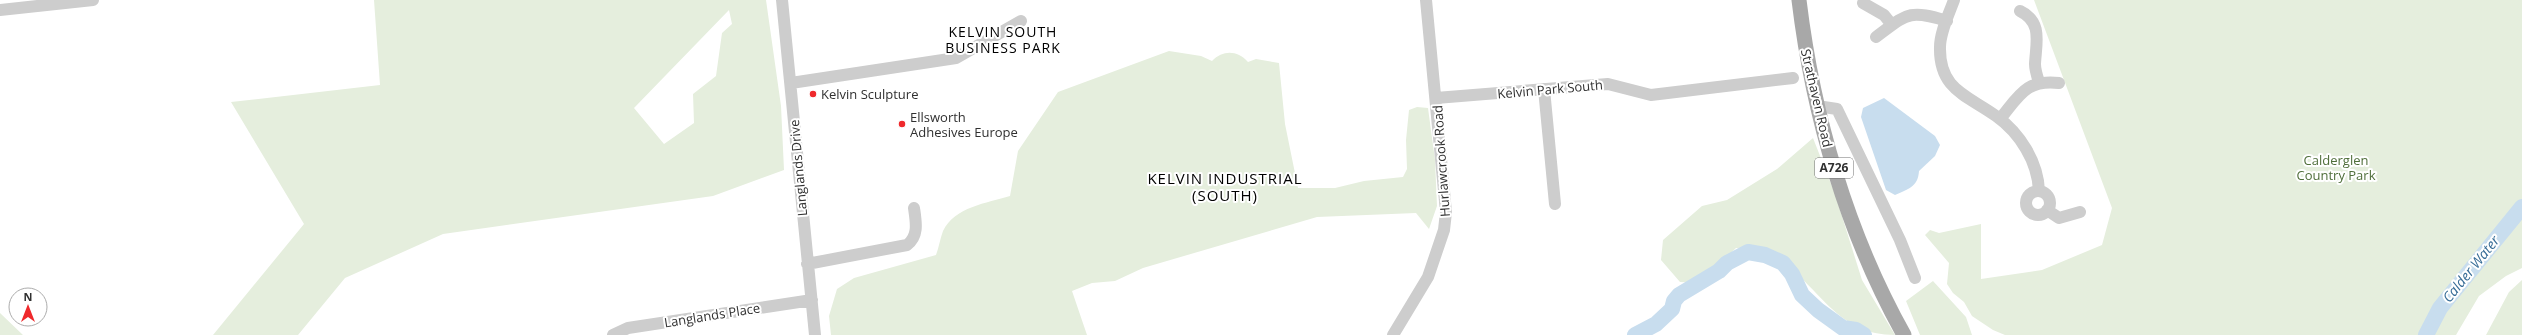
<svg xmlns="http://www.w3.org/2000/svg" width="2522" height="335" viewBox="0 0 2522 335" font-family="'Open Sans',sans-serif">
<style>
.green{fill:#e5eedd;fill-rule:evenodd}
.water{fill:#c8ddee}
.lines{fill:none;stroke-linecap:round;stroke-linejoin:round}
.river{stroke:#c8ddee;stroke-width:16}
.minor{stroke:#cdcdcd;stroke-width:12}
.major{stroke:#a8a8a8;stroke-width:15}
.poi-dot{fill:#ef292c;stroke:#fff;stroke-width:1.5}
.labels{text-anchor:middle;stroke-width:4;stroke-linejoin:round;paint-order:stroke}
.shield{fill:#fff;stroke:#6e6e6e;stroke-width:1}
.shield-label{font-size:12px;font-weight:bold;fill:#303030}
.street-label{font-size:13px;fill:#303030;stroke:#fff}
.poi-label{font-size:13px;fill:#303030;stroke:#fff;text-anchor:start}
.park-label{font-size:13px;fill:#4f6e3a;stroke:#fff}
.neighbourhood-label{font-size:14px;letter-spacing:1px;fill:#000;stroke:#fff}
.water-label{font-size:14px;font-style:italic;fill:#386d97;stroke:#fff}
.quarter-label{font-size:15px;letter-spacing:1px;fill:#000;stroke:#fff}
</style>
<rect width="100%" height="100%" fill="#fff"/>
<path class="green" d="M374,0H766L781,106L784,170L713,196L443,234L345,278L298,335H213L304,224L231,102L380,85ZM729,10L732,24L722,33L716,76L693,94L694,123L664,144L634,108Z
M2034,0H2522V268L2506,276L2479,296L2456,335H2005L1993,330L1972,316L1964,302L1953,293L1947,284L1949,263L1925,235L1930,230L1939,233L1981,224V279L2042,270L2102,245L2112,208Z
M1169,51L1201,56L1212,61C1223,50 1237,50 1248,62L1256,59L1279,63L1285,124L1298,188H1335L1364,181L1403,177L1407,169L1406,140L1409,110L1417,107L1428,108L1435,160L1437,206L1429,229L1416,213L1317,217L1143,268L1115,281L1092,283L1072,291L1087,335H831L829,316L837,289L854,278L936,255C939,247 940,239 943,231C954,207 987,203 1010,196L1018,151L1058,92Z
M1813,138L1835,194L1862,280L1895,335C1838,335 1821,289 1781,261C1776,258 1770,251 1764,249C1756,246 1744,249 1736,248L1700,283L1680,282L1661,260L1663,240L1702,206L1727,200L1777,169Z
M2522,280V335H2486L2509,292Z
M1933,281L1966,317L1972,335H1920L1906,301Z
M0,313L23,335H0Z"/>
<path class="water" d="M1884,98L1935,136L1940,145L1935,156L1919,171C1918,187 1908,189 1895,195L1886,190L1861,117L1863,108Z"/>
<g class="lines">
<path class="river" d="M1635,335L1656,324L1672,309L1674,301L1679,295L1719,271L1727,263L1748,252L1765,255L1783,263L1792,274L1802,295L1818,310L1843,328L1856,330L1864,335
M2426,335L2440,308L2522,207"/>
<path class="minor" d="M782,0L815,335
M1954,0C1949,14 1940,32 1940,47C1939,90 1967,95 1996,116C2020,133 2038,162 2039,191
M1863,3L1884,15L1892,25
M0,10L93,0
M2020,11C2043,22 2036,43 2035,64C2035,70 2037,76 2039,82
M1876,37C1907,14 1908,9 1947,21
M791,83L956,58L1021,21
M1544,89L1555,204
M1436,98L1608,84L1651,95L1793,78
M1817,106L1837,109L1900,240L1915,278
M2000,119C2019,96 2026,79 2059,83
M2026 203a12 12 0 1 1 24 0a12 12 0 1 1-24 0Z
M2047,210L2059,218L2080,212
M807,264L907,245C919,236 916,222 914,208
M613,335L628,328L812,300
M1393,335L1428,277L1444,230L1446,212L1426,0"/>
<path class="major" d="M1799,0C1813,116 1847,233 1904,335"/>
</g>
<g class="poi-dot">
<circle cx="813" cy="94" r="4"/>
<circle cx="902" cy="124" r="4"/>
</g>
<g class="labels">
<rect class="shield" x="1815" y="158" width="38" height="20" rx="3"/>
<g class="shield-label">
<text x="1834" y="172">A726</text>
</g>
<g class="street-label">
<text transform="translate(1550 89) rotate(-5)" y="5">Kelvin Park South</text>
<text transform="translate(1817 98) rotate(77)" y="5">Strathaven Road</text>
<text transform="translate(1441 161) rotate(-94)" y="5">Hurlawcrook Road</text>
<text transform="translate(798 168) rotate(-95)" y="5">Langlands Drive</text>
<text transform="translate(712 315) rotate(-9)" y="5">Langlands Place</text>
</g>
<g class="poi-label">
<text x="821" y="99">Kelvin Sculpture</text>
<text x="910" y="122">Ellsworth<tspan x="910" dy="15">Adhesives Europe</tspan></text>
</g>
<g class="park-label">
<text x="2336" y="165">Calderglen<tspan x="2336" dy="15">Country Park</tspan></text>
</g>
<g class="neighbourhood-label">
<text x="1003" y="37">KELVIN SOUTH<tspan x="1003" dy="16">BUSINESS PARK</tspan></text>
</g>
<g class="water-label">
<text transform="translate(2471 269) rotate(-51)" y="5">Calder Water</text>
</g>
<g class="quarter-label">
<text x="1225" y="184">KELVIN INDUSTRIAL<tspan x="1225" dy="17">(SOUTH)</tspan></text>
</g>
</g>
<g transform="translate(28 307)"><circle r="19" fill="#ffffff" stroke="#acacac"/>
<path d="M0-3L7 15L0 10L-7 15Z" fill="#ef292c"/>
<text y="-6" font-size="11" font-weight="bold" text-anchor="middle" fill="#303030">N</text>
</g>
</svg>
